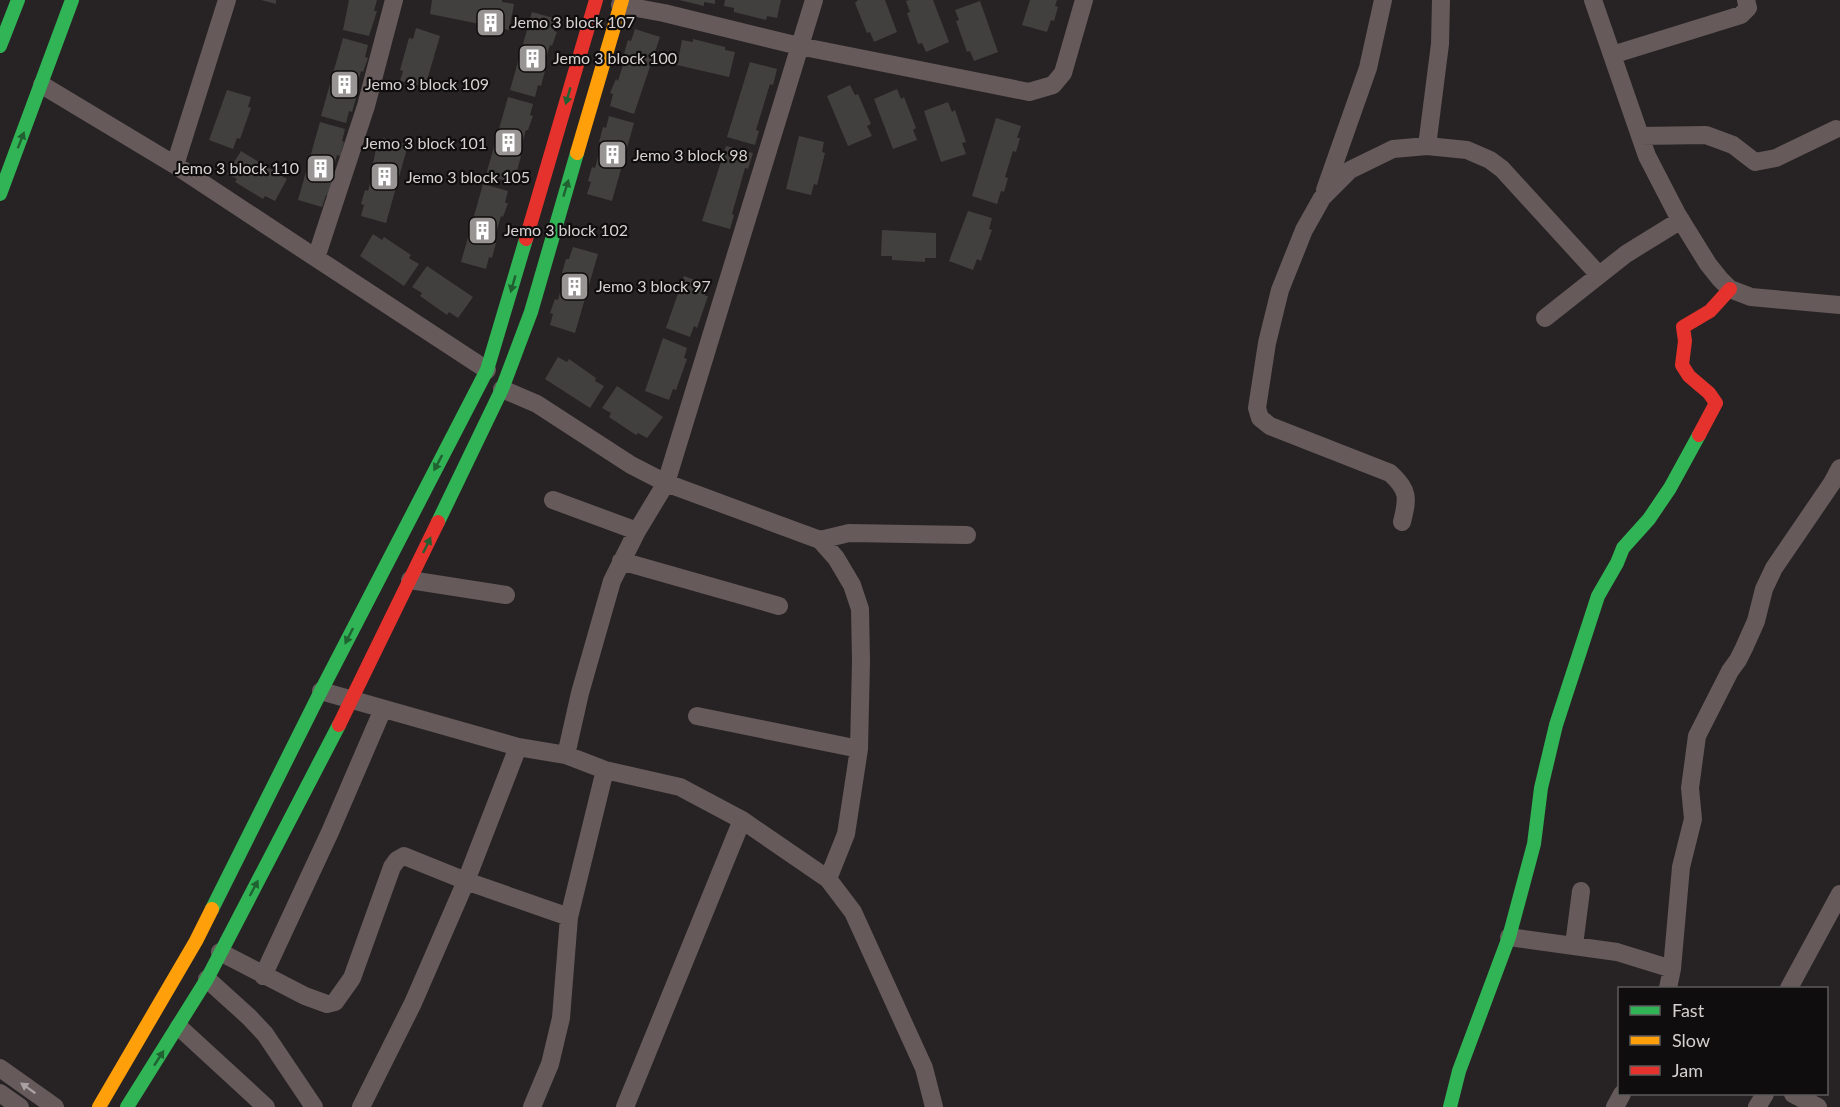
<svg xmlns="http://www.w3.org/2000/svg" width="1840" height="1107" viewBox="0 0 1840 1107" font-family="Lato,sans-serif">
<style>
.building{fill:#423f3f}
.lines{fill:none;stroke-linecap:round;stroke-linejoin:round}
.street{stroke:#665a5b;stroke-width:18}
.fast{stroke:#30b455;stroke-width:14}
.slow{stroke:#ff9f0a;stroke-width:14}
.jam{stroke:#e5322d;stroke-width:14}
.oneway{fill:#206031}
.oneway2{fill:#a9a1a2}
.labels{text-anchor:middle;stroke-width:4.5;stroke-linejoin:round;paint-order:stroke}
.poi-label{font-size:16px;fill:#d5d1d1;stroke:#0f0d0d;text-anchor:start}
</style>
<rect width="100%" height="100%" fill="#272324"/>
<path class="building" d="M261,0H276V4Z
M349,0H377L374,11H377L369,36L343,30Z
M432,0H502V2L514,4L509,30L430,14Z
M679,0H715V4L704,2V6Z
M725,0H781L777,18L767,16L766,20L734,12V8L724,6Z
M858,0H885L897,32L874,42L870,32L867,33L855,3Z
M909,0H933L949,42L926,52L922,43L918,44L907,13L910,12L906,1Z
M1030,0H1057L1055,6L1058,7L1054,21L1051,20L1047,32L1022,25Z
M980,1L998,52L974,61L970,51L967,52L956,21L959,20L955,10Z
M532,12L557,19L554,31L557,32L552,46L550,45L542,71H545L541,86L538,85L535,97L510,90Z
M416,28L440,36L425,87L400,81L403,71L400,70L409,38L413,39Z
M635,29L660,37L634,114L610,106L613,94L610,93L616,79L618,81L626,55L624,54L628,40L631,41Z
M343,38L368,45L365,57L368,58L363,72L361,71L354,97L356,98L352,112L349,111L346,123L321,116Z
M693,39L725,47V50L735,52L729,77L677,65L682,40L693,42Z
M750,62L777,69L773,85L770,84L756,130L759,131L755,145L727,137Z
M850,85L855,95L858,94L871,124L867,126L872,136L848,146L827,96Z
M897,89L901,99L904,97L916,128L913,130L917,140L893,149L874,99Z
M227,90L251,97L248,107L251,108L240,139L237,138L233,149L209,140Z
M508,97L533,104L530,115L533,116L528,130H526L518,156H521L517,171L514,170L510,182L486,175Z
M948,102L952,112L955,110L966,142L962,143L966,154L941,162L924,111Z
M609,116L634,123L612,201L587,194L591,182L588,181L592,167L595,168L602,142H599L603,127L606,128Z
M996,118L1021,126L1017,138H1020L1016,152L1013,151L1005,177L1008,178L1004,192L1001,191L997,204L972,196Z
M320,122L345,129L342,141L344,142L340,156L337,155L330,181L333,182L329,196L326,195L322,207L298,200Z
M799,136L824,142L822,152L825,153L817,185L814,184L811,195L786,189Z
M383,138L408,145L386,223L361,216L364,205L361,204L365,190L368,191L375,164H373L376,149L379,150Z
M726,146L753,153L748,169L745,168L732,214L734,215L730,229L702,221Z
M241,151L287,179L275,201L265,196L263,199L235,182L237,179L227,174Z
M483,184L508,191L505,203H508L503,217L501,216L493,243H496L492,258L489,257L486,269L461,262Z
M968,211L992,218L989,229L992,230L981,261L977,259L973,270L949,261Z
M882,230L936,233V258H925V262L892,260V256H881Z
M373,234L382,240L384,237L411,255L409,258L419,264L404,286L360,256Z
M573,247L598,254L575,333L550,325L553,314L550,313L555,299L558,300L565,273H562L566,259H569Z
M427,266L473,297L458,318L449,312L447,315L420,296L422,293L412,287Z
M684,276L708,285L705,296H708L697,328L694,326L690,337L666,328Z
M663,338L687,348L684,358L687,359L676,390L673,389L669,400L645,391Z
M558,357L567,362L569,359L596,378L595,381L604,386L590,408L545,379Z
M617,386L663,417L647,438L638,433L636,435L609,417L611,413L602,408Z"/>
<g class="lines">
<path class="street" d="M394,0L366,106L316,258L487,370
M1593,0L1647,156L1677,214L1708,264L1720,279L1730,289L1751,297L1840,305
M620,5L664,13L799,46L1029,92L1053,85L1063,73L1084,0
M1612,55L1741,15L1748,8L1746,0
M42,85L175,165L316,258
M1640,136L1706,135L1733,145L1755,162L1776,158L1836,129
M1427,146L1440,44L1441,0
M175,165L227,0
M1325,190L1368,68L1383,0
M1545,318L1626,254L1681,220
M502,389L537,404L631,465L666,483L820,540L836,558L852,585L860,609L861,661L859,749L846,834L828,879
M553,500L637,531
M1402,522C1408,498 1409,490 1390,473L1270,426L1260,418L1257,408L1267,343L1280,290L1304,230L1322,198L1350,170L1393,149L1427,146L1467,150L1490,160L1502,169L1599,275
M820,540L849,533L967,535
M621,561L779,606
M410,580L506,595
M321,691L518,747L566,755L605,770L680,787L742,820L828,879L853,912L924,1068L934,1107
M697,716L859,749
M566,755L580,693L612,581L637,531L666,483L814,0
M1509,937L1617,952L1672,969
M1574,945L1581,891
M220,952L305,996L327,1004L335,1002L352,978L392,867L397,860L404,856L466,881L569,917
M263,976L330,832L383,709
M207,979L249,1017L265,1034L314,1107
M1668,988L1672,969L1681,867L1693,819L1690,788L1697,736L1730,671L1738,660L1744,648L1756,621L1764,589L1774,568L1832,483L1840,468
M1789,988L1840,894
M179,1027L266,1107
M0,1068L55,1107
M0,1093L20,1107
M1793,1094L1818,1107
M361,1107L413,1003L466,881L518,747
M532,1107L550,1064L561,1018L569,917L605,770
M625,1107L742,820
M1615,1107L1622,1094
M1757,1107L1765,1094"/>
<path class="fast" d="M0,46L18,0
M0,194L72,0
M438,522L502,389L531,312L577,153
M212,909L321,691L487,370L526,239
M127,1107L207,979L339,725
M1450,1107L1459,1071L1509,937L1534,844L1541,788L1556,725L1598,596L1617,563L1623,548L1649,519L1670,488L1699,435"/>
<path class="slow" d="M577,153L622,0
M99,1107L196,941L212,909"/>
<path class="jam" d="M526,239L596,0
M1699,435L1716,403L1709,393L1689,376L1682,365L1685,341L1683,327L1710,311L1730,289
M339,725L438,522"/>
</g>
<defs><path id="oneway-solid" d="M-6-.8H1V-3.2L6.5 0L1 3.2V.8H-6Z" transform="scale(1.5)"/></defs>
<g class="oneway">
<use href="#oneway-solid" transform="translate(568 96) rotate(106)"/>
<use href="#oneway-solid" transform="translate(21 140) rotate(-69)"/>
<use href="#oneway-solid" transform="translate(566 188) rotate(-73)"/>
<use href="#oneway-solid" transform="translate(513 284) rotate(106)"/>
<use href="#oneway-solid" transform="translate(438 463) rotate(118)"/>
<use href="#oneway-solid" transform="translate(427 545) rotate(-64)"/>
<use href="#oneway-solid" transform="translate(349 636) rotate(117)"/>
<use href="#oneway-solid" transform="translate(254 888) rotate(-62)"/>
<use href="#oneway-solid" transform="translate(159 1058) rotate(-57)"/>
</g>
<use class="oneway2" href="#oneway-solid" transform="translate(28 1088) rotate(-145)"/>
<defs>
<symbol id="building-square" viewBox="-11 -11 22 22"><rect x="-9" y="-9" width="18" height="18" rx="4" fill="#989494" stroke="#0f0d0d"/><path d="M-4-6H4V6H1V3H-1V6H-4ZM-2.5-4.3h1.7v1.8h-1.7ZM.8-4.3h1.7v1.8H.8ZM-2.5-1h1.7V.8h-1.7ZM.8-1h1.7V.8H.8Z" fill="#fff"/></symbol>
</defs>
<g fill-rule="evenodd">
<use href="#building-square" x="474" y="6" width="33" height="33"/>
<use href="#building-square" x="516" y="42" width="33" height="33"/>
<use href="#building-square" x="328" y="68" width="33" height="33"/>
<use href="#building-square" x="492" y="126" width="33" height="33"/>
<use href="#building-square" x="596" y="138" width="33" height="33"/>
<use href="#building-square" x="304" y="152" width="33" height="33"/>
<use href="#building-square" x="368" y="160" width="33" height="33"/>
<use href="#building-square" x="466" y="214" width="33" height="33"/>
<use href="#building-square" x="558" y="270" width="33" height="33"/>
</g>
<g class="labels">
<g class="poi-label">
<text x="511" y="28">Jemo 3 block 107</text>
<text x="553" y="64">Jemo 3 block 100</text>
<text x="365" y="90">Jemo 3 block 109</text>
<text x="487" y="149" text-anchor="end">Jemo 3 block 101</text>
<text x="633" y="161">Jemo 3 block 98</text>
<text x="299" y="174" text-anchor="end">Jemo 3 block 110</text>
<text x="406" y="183">Jemo 3 block 105</text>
<text x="504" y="236">Jemo 3 block 102</text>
<text x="596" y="292">Jemo 3 block 97</text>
</g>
</g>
<rect x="1618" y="987" width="210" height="108" fill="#0f0d0d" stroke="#5e5b5b" stroke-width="1.5"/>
<rect x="1630" y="1006" width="30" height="9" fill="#30b455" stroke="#5e5b5b" stroke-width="1.5"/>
<text x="1672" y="1017" font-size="18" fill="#d5d1d1">Fast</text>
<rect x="1630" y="1036" width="30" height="9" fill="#ff9f0a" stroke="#5e5b5b" stroke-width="1.5"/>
<text x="1672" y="1047" font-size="18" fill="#d5d1d1">Slow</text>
<rect x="1630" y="1066" width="30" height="9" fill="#e5322d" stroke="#5e5b5b" stroke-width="1.5"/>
<text x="1672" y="1077" font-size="18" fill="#d5d1d1">Jam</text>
</svg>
